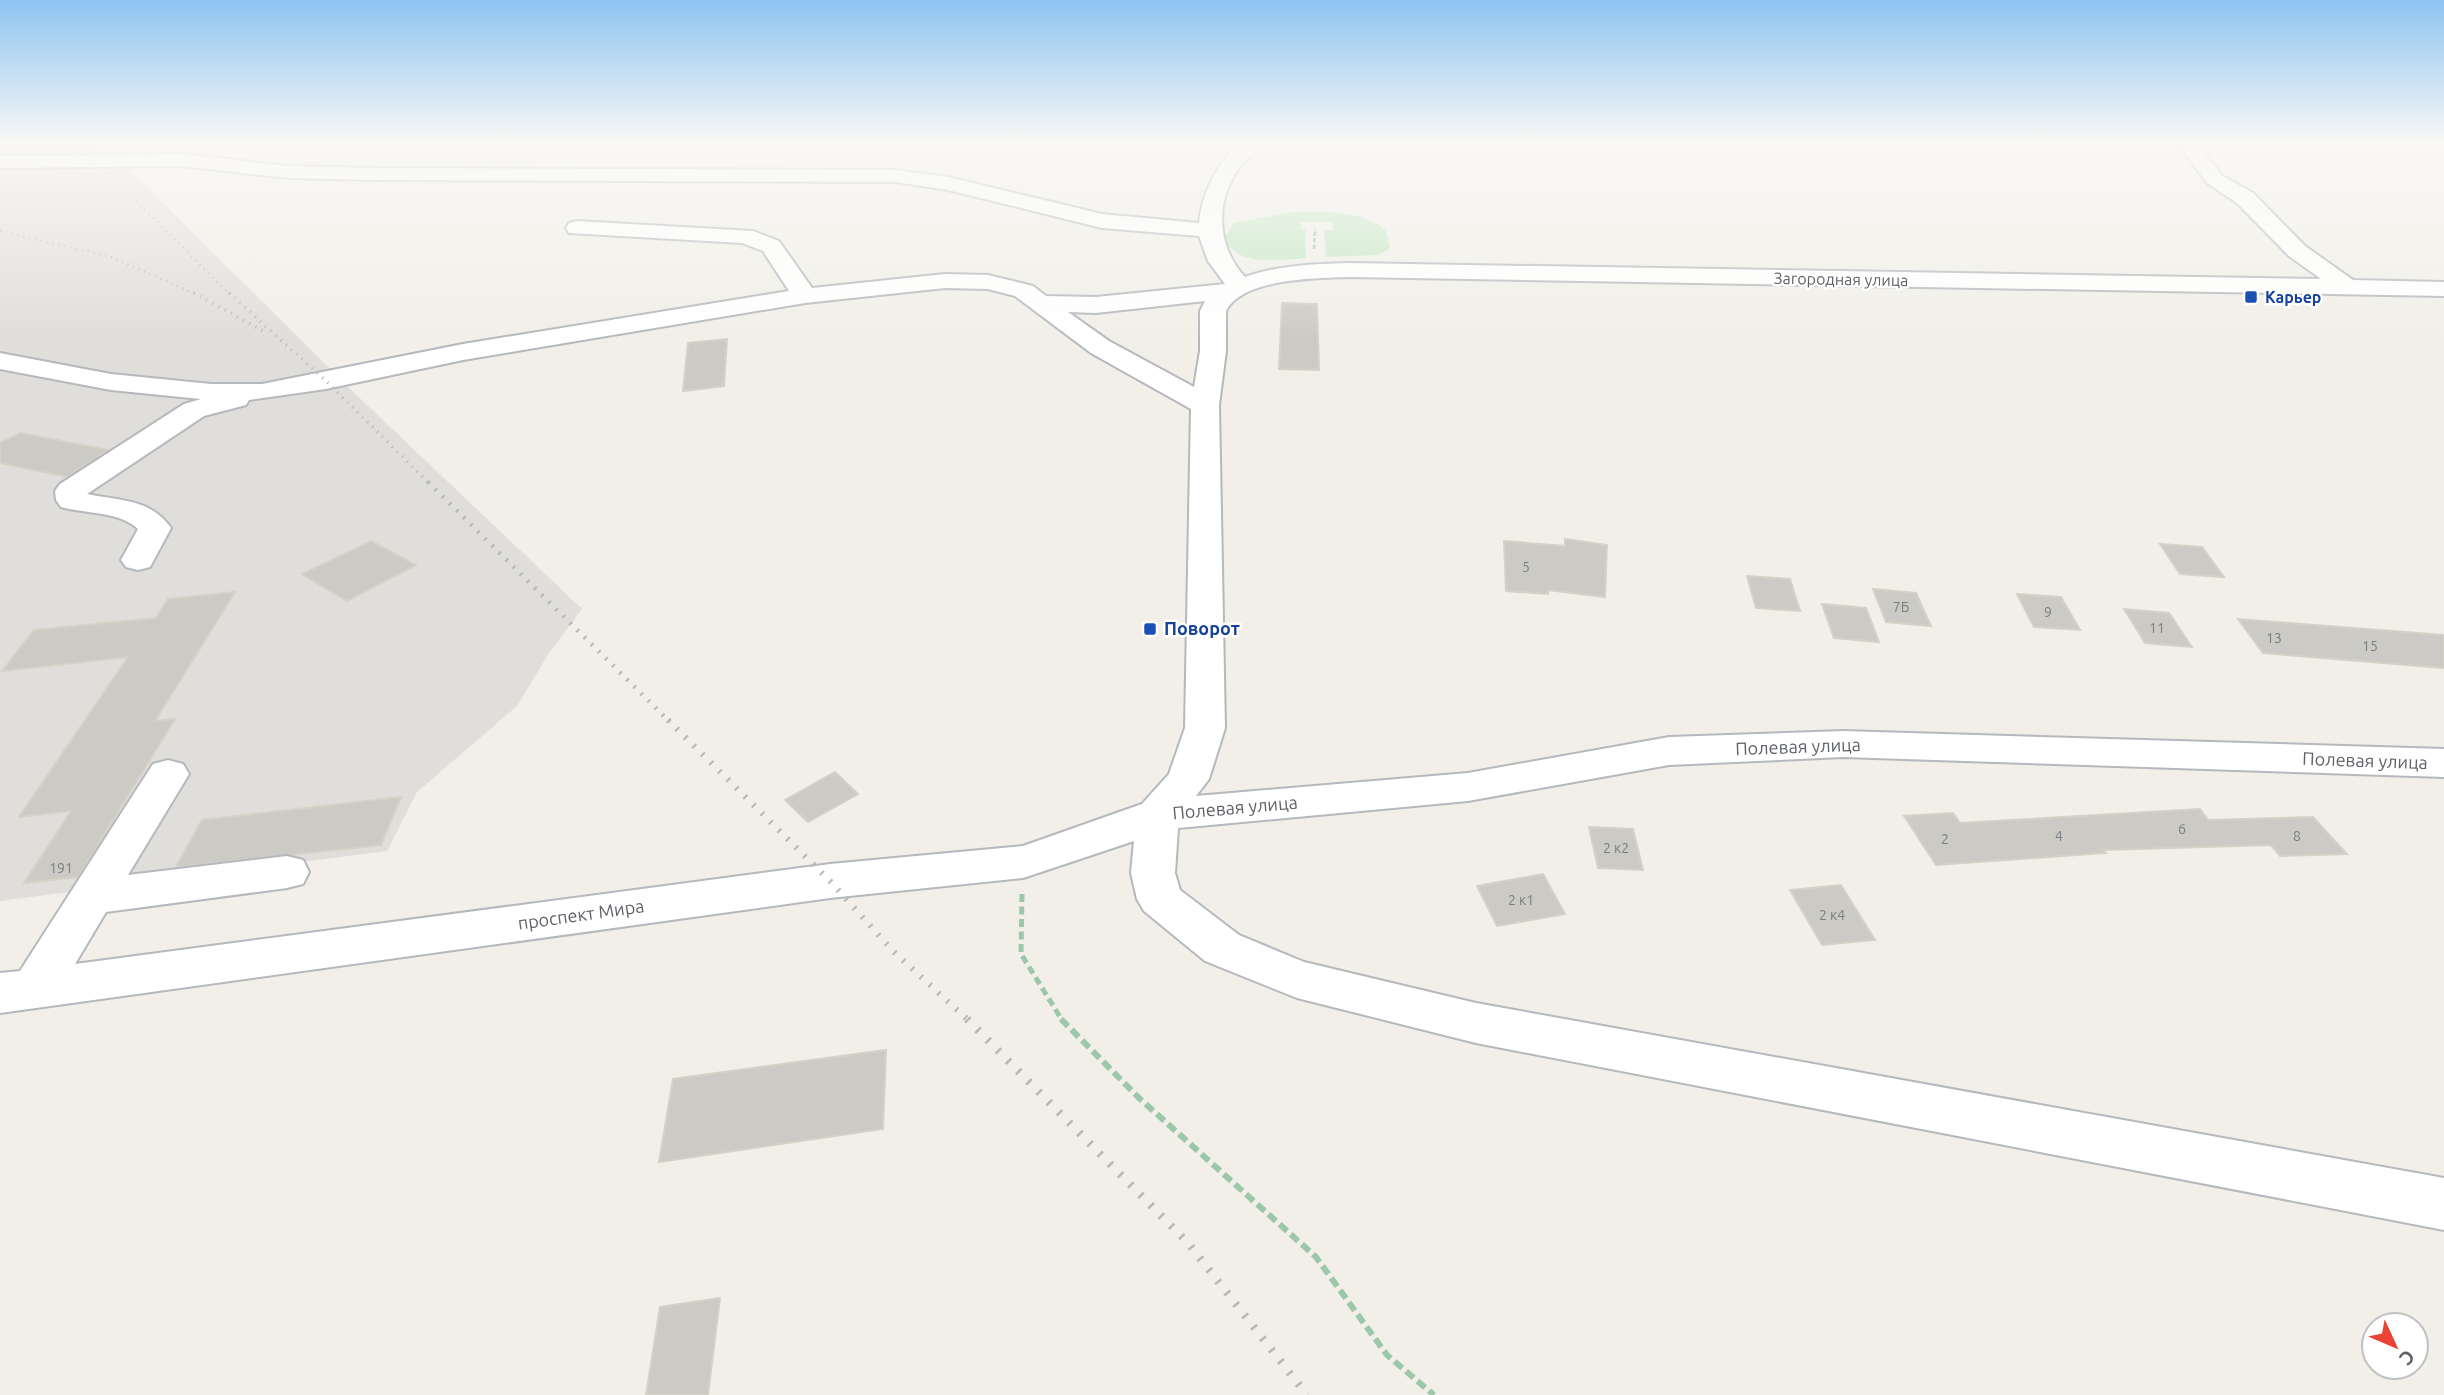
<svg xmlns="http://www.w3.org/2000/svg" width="2444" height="1395" viewBox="0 0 2444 1395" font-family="Ubuntu,sans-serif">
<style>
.industrial{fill:#e0deda}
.green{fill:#c5e8c5}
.building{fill:#cccac5;stroke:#d6d1c6;stroke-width:2}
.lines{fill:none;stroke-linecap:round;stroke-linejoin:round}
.minor-casing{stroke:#b5b8bc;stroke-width:4}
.path-far2{stroke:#9cc7a9;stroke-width:2.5;stroke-dasharray:4.5 2;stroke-linecap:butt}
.path-far1{stroke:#9cc7a9;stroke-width:5;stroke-dasharray:8 4.5;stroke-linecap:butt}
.path{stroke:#9cc7a9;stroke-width:6;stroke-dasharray:10 5;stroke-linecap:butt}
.minor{fill:#fff;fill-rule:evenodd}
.rail-far4{stroke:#b6b7b8;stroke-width:2.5;stroke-dasharray:1 5;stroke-linecap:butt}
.rail-far3{stroke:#b6b7b8;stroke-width:3.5;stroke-dasharray:1 6;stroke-linecap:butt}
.rail-far2{stroke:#b6b7b8;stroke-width:4.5;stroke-dasharray:2 8;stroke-linecap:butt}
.rail-far1{stroke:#b6b7b8;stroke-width:6;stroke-dasharray:2 10;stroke-linecap:butt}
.rail{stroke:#b6b7b8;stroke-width:8;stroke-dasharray:2.5 12;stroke-linecap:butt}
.transit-dot{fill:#1a4fb4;stroke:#fff;stroke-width:2.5}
.labels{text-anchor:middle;stroke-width:5;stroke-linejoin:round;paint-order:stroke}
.number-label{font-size:14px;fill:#7a7d7f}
.far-street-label{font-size:16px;fill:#5f6368;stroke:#fff}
.far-transit-label{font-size:16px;font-weight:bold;fill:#164399;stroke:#fff;text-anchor:start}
.transit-label{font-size:18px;font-weight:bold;fill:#164399;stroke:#fff;text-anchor:start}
.street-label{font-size:18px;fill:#5f6368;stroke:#fff}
</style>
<rect width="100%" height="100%" fill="#f1efe8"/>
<path class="industrial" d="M0,144H91L137,177L347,386L582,609L549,653L517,706L417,792L387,851L0,901Z"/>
<path class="green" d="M1291,212C1325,212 1360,209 1386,231L1390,248L1379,255L1326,257L1324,230H1333L1332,222H1301V229H1305L1306,258C1280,260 1236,267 1224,238L1234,223Z"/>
<path class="building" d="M1282,303L1317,304L1319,370L1279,369Z
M727,339L724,386L683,391L688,343Z
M20,433L108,450L67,477L0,463V443Z
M1565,539L1607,545L1605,597L1548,590V594L1506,591L1504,541L1565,546Z
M371,541L416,565L347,601L302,574Z
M2160,544L2202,547L2224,577L2180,574Z
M1747,576L1790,579L1800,611L1756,608Z
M1873,589L1916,593L1931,626L1886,622Z
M235,592L155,721L175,719L78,877L24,883L71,811L19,817L128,657L2,671L34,630L156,618L168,599Z
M2017,594L2061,597L2080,630L2034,627Z
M1822,604L1866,608L1879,642L1834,638Z
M2124,609L2169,613L2192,647L2145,643Z
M2238,619L2444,635V668L2263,653Z
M835,772L858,794L808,822L785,800Z
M401,797L381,845L176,867L202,820Z
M2200,809L2208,820L2313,817L2347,854L2280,856L2271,845L2103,850L2106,853L1936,865L1904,816L1953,813L1960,823Z
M1589,827L1633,829L1643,870L1598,868Z
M1543,874L1565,914L1497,926L1477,886Z
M1841,885L1875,940L1822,945L1790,890Z
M886,1050L883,1129L659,1162L673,1079Z
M720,1298L708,1395H646L660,1307Z"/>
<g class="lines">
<defs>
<path id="minor" d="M1241,144H1266C1260,151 1251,154 1245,161C1214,195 1215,245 1245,277C1279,265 1314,264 1350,263L2321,279L2289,256L2237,203L2207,183L2183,150L2186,144H2206L2203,150L2221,175L2253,193L2305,246L2353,280L2444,282V296L1350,277C1318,278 1242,278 1226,311V351L1219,405L1225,728L1209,779L1196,796L1468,773L1669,737L1843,731L2444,749V777L1843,757L1669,765L1468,801L1178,828L1175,873L1180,890L1239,935L1304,962L1476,1003L2444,1178V1230L1476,1043L1297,998L1205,961L1144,911L1137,899L1131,873L1134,841L1023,878L830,898L0,1013V973L20,971L153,764L168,760L183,764L189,774L128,875L287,856L303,860L309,872L303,884L287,888L106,912L75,964L830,864L1023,846L1142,804L1169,774L1185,728L1191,409L1091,353L1015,296L988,289L945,288L805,303L463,360L326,389L249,400L246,405L204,416L87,494C119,501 150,498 171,528L150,567L138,570L126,567L121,560L138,529C119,511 85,514 61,507L56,500L55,491L60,484L184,404L201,399L111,390L0,369V353L111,374L211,384H262L463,344L789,291L763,251L742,243L569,233L566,228L569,223L577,221L753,231L779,241L812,288L945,274L988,275L1033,286L1046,296L1096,297L1225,284L1208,261L1199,236L1102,228L948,190L896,182L375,180L288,178L182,166L0,168V156L182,154L288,166L375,168L896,170L948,177L1102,214L1199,223C1202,194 1217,161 1241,144ZM1205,301L1200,311V351L1194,387L1109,341L1068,312L1096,313Z"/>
</defs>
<use href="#minor" class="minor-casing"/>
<path class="path-far2" d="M393,144L407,148
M1314,249L1315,229"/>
<path class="path-far1" d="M1022,894L1021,954L1062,1020"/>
<path class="path" d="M1061,1019L1139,1098L1316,1257L1387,1355L1434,1395"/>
<use href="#minor" class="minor"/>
<path class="rail-far4" d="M59,144C128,181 174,243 231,295
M0,231L111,257L198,295"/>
<path class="rail-far3" d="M194,293L263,331
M229,293L326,381L430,484"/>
<path class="rail-far2" d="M428,482L670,722"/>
<path class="rail-far1" d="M668,720L830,881L893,951L968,1020"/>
<path class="rail" d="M967,1019L1188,1243L1307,1395"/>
</g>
<linearGradient id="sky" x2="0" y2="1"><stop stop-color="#8fc3f1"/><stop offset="0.42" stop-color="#f9f8f5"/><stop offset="1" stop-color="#f9f8f5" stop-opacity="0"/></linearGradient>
<rect width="2444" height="339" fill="url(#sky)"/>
<g class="transit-dot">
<rect x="2244" y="290" width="14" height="14" rx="3.5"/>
<rect x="1143" y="622" width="14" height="14" rx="3.5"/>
</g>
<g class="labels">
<g class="number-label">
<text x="1526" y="572">5</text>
<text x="1901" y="612">7Б</text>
<text x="2048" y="617">9</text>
<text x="2157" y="633">11</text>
<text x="2274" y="643">13</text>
<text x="2370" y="651">15</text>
<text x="2182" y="834">6</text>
<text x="2059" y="841">4</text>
<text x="2297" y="841">8</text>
<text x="1945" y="844">2</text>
<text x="1616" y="853">2 к2</text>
<text x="61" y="873">191</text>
<text x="1521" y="905">2 к1</text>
<text x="1832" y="920">2 к4</text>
</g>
<g class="far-street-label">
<text transform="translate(1841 279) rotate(1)" y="6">Загородная улица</text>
</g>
<g class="far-transit-label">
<text x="2265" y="303">Карьер</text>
</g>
<g class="transit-label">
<text x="1164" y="635">Поворот</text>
</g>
<g class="street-label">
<text transform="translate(1798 747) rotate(-2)" y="6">Полевая улица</text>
<text transform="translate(2365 761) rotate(2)" y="6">Полевая улица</text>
<text transform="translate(1235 808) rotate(-5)" y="6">Полевая улица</text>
<text transform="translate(581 915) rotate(-8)" y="6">проспект Мира</text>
</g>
</g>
<g transform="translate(2395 1346) rotate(134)"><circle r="33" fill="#ffffff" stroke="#bfc1c3" stroke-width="2"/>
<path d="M0-5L12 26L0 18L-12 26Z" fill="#ea4335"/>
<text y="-10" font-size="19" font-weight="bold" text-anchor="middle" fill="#5f6368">С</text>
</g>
</svg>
